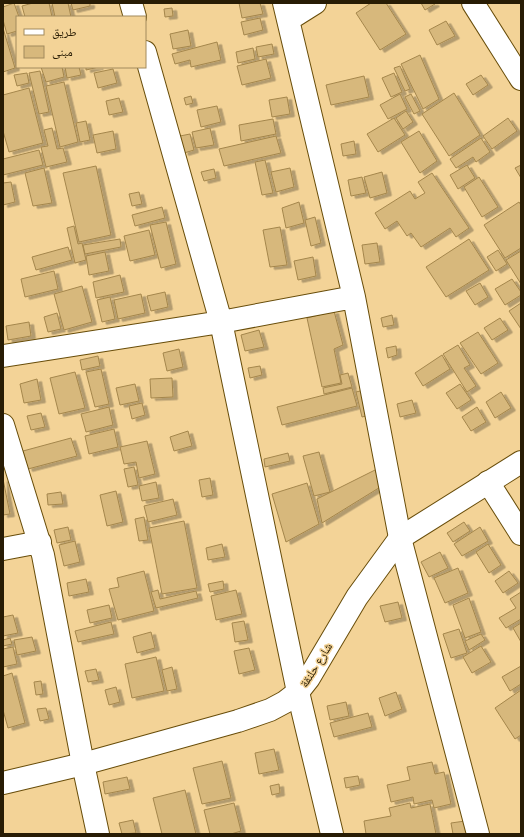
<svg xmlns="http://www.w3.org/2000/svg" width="524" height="837" viewBox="0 0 524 837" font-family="Overpass,'Noto Naskh Arabic',sans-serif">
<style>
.building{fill:#d7b87c;stroke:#a4864c;filter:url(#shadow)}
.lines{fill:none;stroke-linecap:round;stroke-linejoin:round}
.street-casing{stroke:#684d0a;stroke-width:24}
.secondary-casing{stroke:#684d0a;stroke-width:24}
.street{stroke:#fff;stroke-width:22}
.secondary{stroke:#fff;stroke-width:22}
.labels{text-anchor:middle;stroke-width:3;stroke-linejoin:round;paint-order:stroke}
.street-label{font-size:12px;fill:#281c04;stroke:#f3d397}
</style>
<defs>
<filter id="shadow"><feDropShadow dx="4.5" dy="2.5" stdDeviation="0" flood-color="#0004"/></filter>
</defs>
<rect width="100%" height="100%" fill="#f3d397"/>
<path class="building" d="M14,3L19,17H17V31L7,34L3,20V7Z
M33,3H49L52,17H25L22,6Z
M52,3H68L71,17H55Z
M71,3H90V6L73,10Z
M239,3H260L263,14L242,18Z
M371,3H386L406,34L380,50L356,13Z
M421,3H434L435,4L425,10Z
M172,8L173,16L165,17L164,9Z
M260,18L263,30L244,35L241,22Z
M446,21L455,36L437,45L429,30Z
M3,28L15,68L3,72Z
M188,30L191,46L173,49L170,34Z
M217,42L221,60L191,67L190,60L175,64L172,54Z
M272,44L274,54L258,57L256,47Z
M253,48L255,59L238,63L236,52Z
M420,55L439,99L423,109L401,64Z
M266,59L271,78L242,85L237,66Z
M400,66L410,89L405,91L394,68Z
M41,67H62L64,77L46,82Z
M65,67H79L81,75L67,78Z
M86,67H99L86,70Z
M113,69L117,83L98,88L94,73Z
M40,71L49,112L39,114L29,73Z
M27,73L29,83L17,86L14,75Z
M394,73L402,92L391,97L382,78Z
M481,75L488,85L473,95L466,84Z
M364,76L369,97L331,105L326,85Z
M64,82L78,142L60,147L46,86Z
M29,88L43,143L9,152L3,131V95Z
M454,93L480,135L449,156L422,114Z
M400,94L407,109L388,119L380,105Z
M411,94L420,111L414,114L405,97Z
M191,96L193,103L186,105L184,98Z
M287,97L290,114L272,117L269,100Z
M119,98L123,112L109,115L106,101Z
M217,106L221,122L201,127L197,110Z
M406,111L413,122L403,129L396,118Z
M394,118L405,135L378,152L367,134Z
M508,118L517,131L492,149L483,136Z
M273,119L276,134L241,141L239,125Z
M86,121L90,140L80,142L76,123Z
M52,128L57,149L63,148L67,162L46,167L41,147L48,146L44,130Z
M210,128L214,145L196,148L192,132Z
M113,131L116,149L97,153L93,135Z
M419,131L437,161L420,173L401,142Z
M190,134L194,150L184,153L180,136Z
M276,136L281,153L224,166L219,149Z
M481,138L490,152L476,162L473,157L456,168L450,159Z
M354,141L356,154L343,156L341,144Z
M39,150L43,165L3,175V159Z
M265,160L273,193L262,195L255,162Z
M467,165L475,178L458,189L450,175Z
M521,165V178L515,168Z
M96,166L111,235L79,242L63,173Z
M44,168L52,203L33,206L25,173Z
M290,168L294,187L276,192L271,172Z
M214,169L216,178L204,181L201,172Z
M382,172L387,193L370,198L364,177Z
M432,173L469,228L456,237L450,228L421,247L411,233L407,236L397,221L385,229L375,213L410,191L415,199L425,193L418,182Z
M362,177L366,193L351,196L348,180Z
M479,177L498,207L482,217L464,187Z
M11,182L15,202L3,205V183Z
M139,192L142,204L132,206L129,194Z
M299,202L304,223L286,228L282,208Z
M519,202L521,205V248L505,258L484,225Z
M162,207L165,218L135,226L132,215Z
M315,217L321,243L311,246L305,220Z
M166,222L176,264L161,268L150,225Z
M74,226L78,244L82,243L86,260L75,263L67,228Z
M280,227L287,265L270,267L263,230Z
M149,230L155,255L130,261L124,236Z
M120,239L121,247L85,254L83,245Z
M469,239L489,270L446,297L426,267Z
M377,243L380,262L365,264L362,245Z
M68,247L72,260L36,270L32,257Z
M498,250L507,264L496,271L487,257Z
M521,251V284L506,260Z
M105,252L109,271L89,275L86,256Z
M313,257L316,276L298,280L294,261Z
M54,271L58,289L25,297L21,279Z
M120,275L124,292L96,298L93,282Z
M512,279L521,292V295L505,305L495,289Z
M480,283L488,297L475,305L466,291Z
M82,286L92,322L64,330L54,294Z
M165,292L168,307L151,311L147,296Z
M141,294L145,313L118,319L114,300Z
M110,297L115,319L102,322L97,300Z
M521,303V329L509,311Z
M334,311L343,345L334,349L341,383L322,387L307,318Z
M57,313L61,329L48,332L44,317Z
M392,315L394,325L383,327L381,318Z
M500,318L508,330L492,340L484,328Z
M29,322L31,336L8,340L6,326Z
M259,330L264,347L245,351L241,335Z
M478,332L498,363L481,374L460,343Z
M458,345L470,365L464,368L476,386L467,392L443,354Z
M396,346L397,355L388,358L386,348Z
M179,349L183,367L167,371L163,353Z
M442,355L450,369L423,386L415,373Z
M98,356L100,366L82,370L80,360Z
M260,366L262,375L250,378L248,368Z
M101,369L109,404L95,407L86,372Z
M75,372L85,408L59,414L50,378Z
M348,373L352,387L324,394L323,388L342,384L340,375Z
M172,378L173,397L151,398L150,379Z
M37,379L41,400L24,403L20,384Z
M135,384L139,401L120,405L116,388Z
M460,384L471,400L457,409L446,393Z
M352,388L357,406L282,425L277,407Z
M364,390L370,415L362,417L356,392Z
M501,392L511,408L495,418L486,402Z
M412,400L416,413L400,417L397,404Z
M142,403L145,415L132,419L129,406Z
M109,407L113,425L86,432L81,414Z
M477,407L486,422L471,431L462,417Z
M41,413L45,427L31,430L27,416Z
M114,429L118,447L89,454L85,436Z
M188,431L192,446L174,451L170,437Z
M71,438L77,456L28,469L23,451Z
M147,441L155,474L139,478L136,462L124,464L120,447Z
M319,452L330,492L314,496L303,456Z
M288,453L290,461L265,467L264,459Z
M134,467L138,485L128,487L124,469Z
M375,470L382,486L322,523L317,499Z
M210,478L213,495L202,497L199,480Z
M3,479L10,514L3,515Z
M156,482L159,498L142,501L139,486Z
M307,483L319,524L286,542L272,494Z
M116,491L123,522L107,526L100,495Z
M61,492L63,504L48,505L47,494Z
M173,499L177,515L148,522L144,506Z
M144,517L148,540L139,541L135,519Z
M184,521L197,588L162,594L149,528Z
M464,522L470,531L453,542L447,533Z
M68,527L71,540L57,543L54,530Z
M480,527L488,541L462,556L454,544Z
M75,541L80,562L64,566L59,545Z
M222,544L225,557L208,560L206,548Z
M488,544L501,565L489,573L476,552Z
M440,552L448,568L429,577L421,562Z
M458,568L468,593L445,603L434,578Z
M144,571L154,611L118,620L109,589L119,587L117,578Z
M509,571L518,583L503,593L495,581Z
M86,579L89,592L69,596L67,583Z
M223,581L224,589L210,592L208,584Z
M158,590L160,599L196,591L198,598L156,608L151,592Z
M236,590L242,614L216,620L211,596Z
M521,592V619L506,628L499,618L516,608L510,599Z
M469,598L481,632L465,638L453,605Z
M398,602L402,618L385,622L380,606Z
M109,605L112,618L90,623L87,610Z
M13,615L18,633L3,636V617Z
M244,621L248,640L235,642L232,623Z
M111,622L114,634L78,642L75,631Z
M521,623V642L513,628Z
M459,629L467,653L451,658L443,634Z
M151,632L155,648L137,653L133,637Z
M481,634L485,640L469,650L465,641Z
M32,637L36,651L17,655L14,640Z
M10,638L12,644L3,646V640Z
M481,646L491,662L472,673L463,657Z
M13,647L17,664L3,667V649Z
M249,648L255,670L239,674L234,651Z
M156,657L164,691L132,698L125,664Z
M521,666V684L510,691L502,677Z
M172,667L177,689L167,691L162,670Z
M96,669L99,680L88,682L85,671Z
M12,673L25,723L8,728L3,710V676Z
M41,681L43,694L36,695L34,682Z
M116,687L120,702L109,705L105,690Z
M521,690V735L515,739L495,708Z
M396,692L402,709L385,716L379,698Z
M346,702L349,716L330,720L327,706Z
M46,708L49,719L40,721L37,709Z
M368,713L372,727L334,737L330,723Z
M274,749L279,770L259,774L255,753Z
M222,761L231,798L202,804L193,768Z
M432,762L435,774L444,772L451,804L434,808L432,800L414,804L413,797L391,802L387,785L410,780L407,767Z
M358,776L360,785L346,788L344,778Z
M127,777L130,789L105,794L103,782Z
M279,784L280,793L272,795L270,786Z
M185,790L196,834H162L153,798Z
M234,803L241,831L231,834H210L204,810Z
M410,803L411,808L430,804L436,834H366L364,821L391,816L389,808Z
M133,820L136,833L122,834L119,823Z
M472,820L474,834H453L451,823Z"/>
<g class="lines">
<defs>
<path id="street" d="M131,3L135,17
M284,3L354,297L400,538L478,834
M473,3L521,79
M288,20L315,3
M145,52L221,322L298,692L332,834
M3,356L221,322L354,297
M3,425L43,555L83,764L98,834
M488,482L521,534
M3,549L40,542"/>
<path id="secondary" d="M3,783L83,764L238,721L270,710L285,702L298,692L309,678L357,597L400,538L521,462"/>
</defs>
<use href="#street" class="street-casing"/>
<use href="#secondary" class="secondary-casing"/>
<use href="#street" class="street"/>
<use href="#secondary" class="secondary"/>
</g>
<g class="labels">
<g class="street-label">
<text transform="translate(316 665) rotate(-58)" y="4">شارع حلنقة</text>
</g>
</g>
<rect width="524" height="837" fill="none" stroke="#281c04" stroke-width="8"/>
<rect x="16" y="16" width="130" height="52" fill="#f3d397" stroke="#a28a5c"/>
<rect x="24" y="29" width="20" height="6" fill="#ffffff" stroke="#a28a5c"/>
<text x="52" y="36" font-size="12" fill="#281c04">طريق</text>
<rect x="24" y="46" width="20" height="12" fill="#d7b87c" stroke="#a28a5c"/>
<text x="52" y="56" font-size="12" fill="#281c04">مبنى</text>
</svg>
